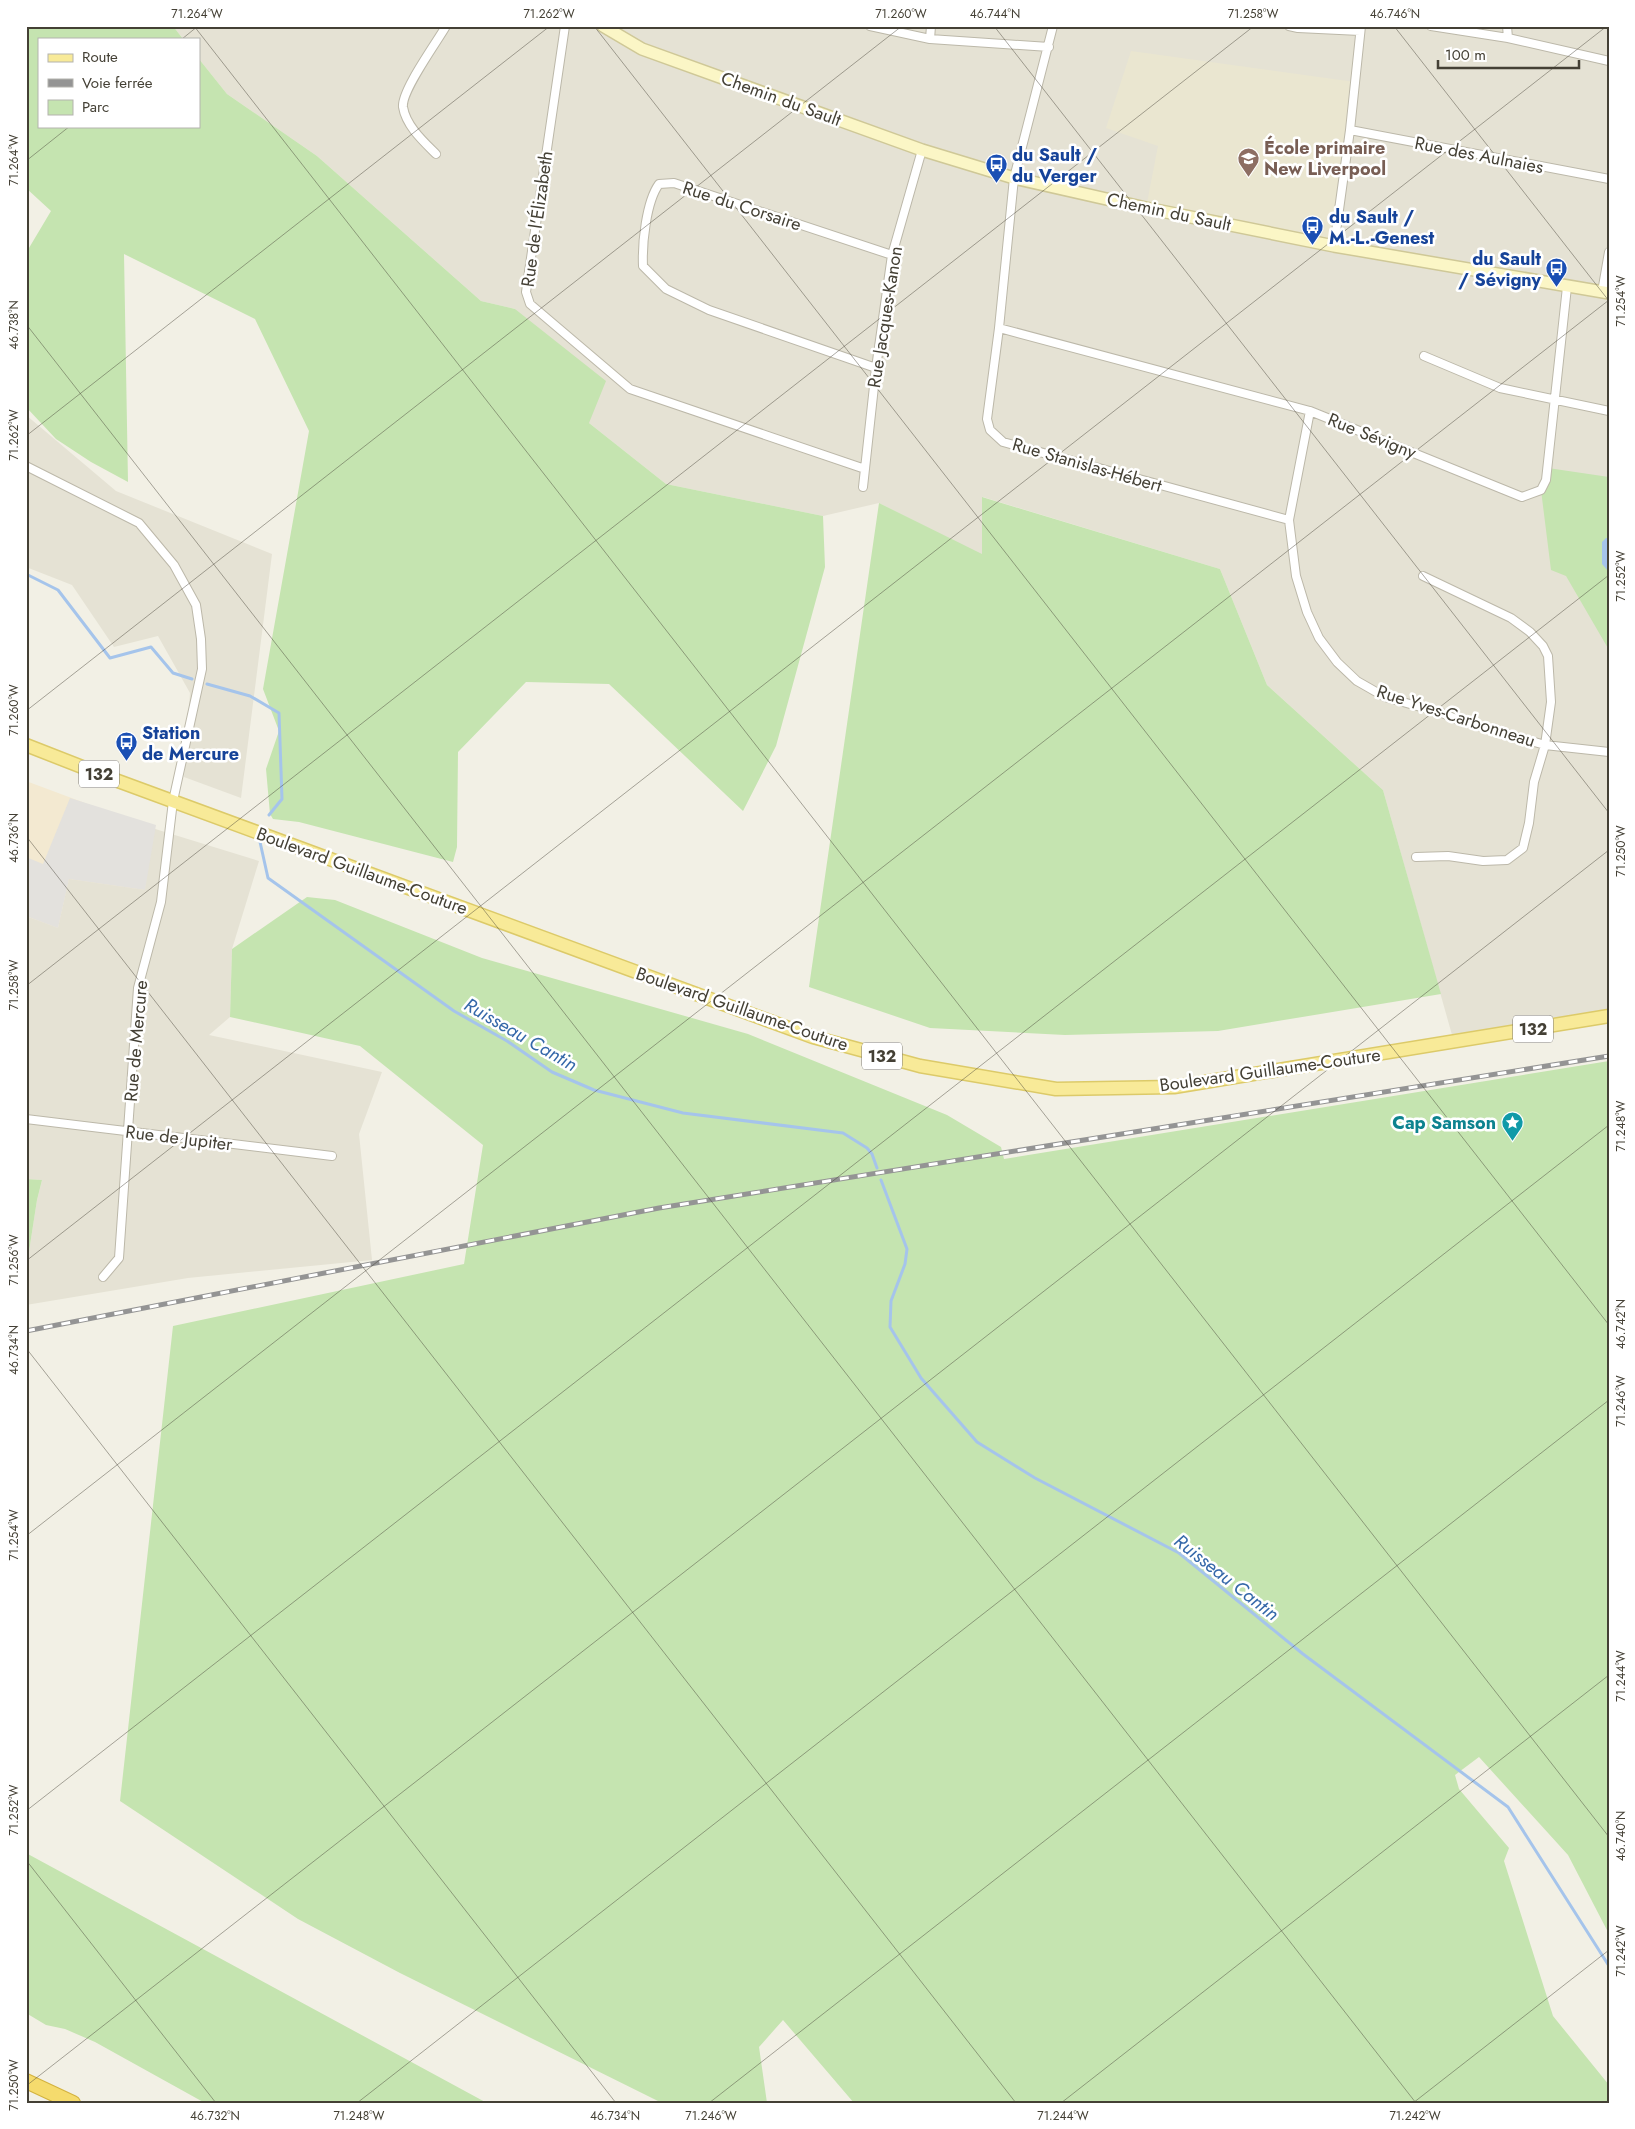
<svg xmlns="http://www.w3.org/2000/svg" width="1635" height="2129" viewBox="0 0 1635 2129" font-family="Jost,sans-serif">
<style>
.residential{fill:#e5e2d4}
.commercial{fill:#f3e9d1}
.education{fill:#eae6d0}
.green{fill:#c5e4b0}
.parking{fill:#e3e1dd}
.water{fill:#a5c4eb}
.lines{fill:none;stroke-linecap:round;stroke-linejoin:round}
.stream{stroke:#a5c4eb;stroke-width:3}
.street-casing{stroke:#bcb8a9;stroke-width:10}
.secondary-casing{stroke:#cfc897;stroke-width:14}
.primary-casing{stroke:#dcca69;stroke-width:15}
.highway-casing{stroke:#d3b23e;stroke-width:16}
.street{stroke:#fff;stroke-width:8}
.secondary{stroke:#fbf6c6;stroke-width:11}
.primary{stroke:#f8ea98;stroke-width:12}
.highway{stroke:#f5db6d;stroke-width:14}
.rail-casing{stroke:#949494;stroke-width:5}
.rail{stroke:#fff;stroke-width:3;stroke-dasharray:9;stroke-linecap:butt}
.ticks{fill:none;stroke:#444035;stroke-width:1;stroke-opacity:0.45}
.labels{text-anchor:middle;stroke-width:5;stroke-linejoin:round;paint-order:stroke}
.shield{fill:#fff;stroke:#7c7972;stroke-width:1}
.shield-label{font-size:16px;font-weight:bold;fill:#444035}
.street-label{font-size:18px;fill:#444035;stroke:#fff}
.education-label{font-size:18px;font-weight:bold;fill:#785e54;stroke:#fff;text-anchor:start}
.transit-label{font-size:18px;font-weight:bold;fill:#164399;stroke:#fff;text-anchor:start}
.culture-label{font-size:18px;font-weight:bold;fill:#0d838f;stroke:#fff;text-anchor:end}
.water-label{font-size:19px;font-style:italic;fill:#3568a9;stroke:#fff}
.neatline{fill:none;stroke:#444035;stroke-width:2}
.ticks-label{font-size:12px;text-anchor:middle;fill:#444035}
</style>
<rect width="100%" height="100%" fill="#f2f0e5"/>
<path class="residential" d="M173,26H1609V1016L1454,1042L1383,790L1267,685L1220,569L983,497L982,555L879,503L823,516L666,484L589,423L515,309L481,301L317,156L227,94L199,59V39H183Z
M26,415L116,491L272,554L241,798L184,777L190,693L158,636L114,647L72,585L26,567Z
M152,828L259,861L232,949L230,1017L209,1035L382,1072L359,1134L372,1260L188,1278L26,1305V1271L37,1200L42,1180L26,1179V916L58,927L68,879Z"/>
<path class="commercial" d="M26,781L152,828L145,890L69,879L58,928L26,916Z"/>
<path class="education" d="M1131,51L1355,82L1334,246L1146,208L1158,146L1106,128Z"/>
<path class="green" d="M26,26H173L183,39H39V126H199V59L227,94L317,156L481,301L515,309L606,381L589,423L666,484L823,516L825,567L776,746L743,811L609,684L526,682L458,752L457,847L453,862L299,822L273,819L270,814L266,769L279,731L263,689L309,431L255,319L124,254L128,482L91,462L56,439L26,407V253L51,211L26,188Z
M1548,468L1609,477V650L1566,576L1551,570L1541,490Z
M982,497L1220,569L1267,685L1383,790L1441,994L1218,1031L1065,1035L930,1028L809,987L879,503L982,554Z
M307,897L335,900L482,958L748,1034L947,1115L1001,1147L1004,1159L1609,1061V1934L1568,1855L1479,1757L1455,1775L1459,1789L1509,1848L1504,1861L1553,2016L1609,2085V2103H854L783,2020L759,2047L767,2103H662L400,1973L298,1919L120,1801L173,1326L464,1264L483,1145L360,1046L230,1017L232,949Z
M26,1179L42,1180L37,1200L26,1271Z
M26,1853L487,2103H205L95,2042L65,2029L46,2025L26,2013Z"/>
<path class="parking" d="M70,798L156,825L145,890L69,879L58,928L26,916V857L43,864Z"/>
<path class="water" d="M1606,538H1609V572L1602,564V542Z"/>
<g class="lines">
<path class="stream" d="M26,574L58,590L110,658L151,647L173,673L192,679
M207,684L250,696L279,713L282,799L269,815
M260,842L268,878L454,1011L507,1041L552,1072L594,1090L683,1113L843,1133L867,1148L872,1154L877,1168
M881,1180L907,1249L905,1264L891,1301L890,1327L921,1378L977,1442L1035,1478L1179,1553L1303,1654L1508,1807L1609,1966"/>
<defs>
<path id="street" d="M565,26L526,292L530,304L630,389L865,469
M870,26L930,39L1049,47
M1053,26L1014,178L999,328L987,419L990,430L1003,442L1289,520
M1289,26L1298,28L1360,31
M1431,26L1508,38L1609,61
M1507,26L1508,38
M930,39L931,26
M1350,130L1609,179
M436,154C424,142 406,126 403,107C401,91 437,42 446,26
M1334,246L1350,130L1361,26
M1602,292L1609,252
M999,328L1310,411L1522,497L1541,490L1546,480L1567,287
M1424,356L1500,388L1609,411
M876,368L709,310L666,289L643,266C642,244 646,202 659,184L674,183L892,255
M1310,411L1289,520L1296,576L1307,612L1319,638L1337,662L1357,681L1385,697L1442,713L1458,720L1545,745L1609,752
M26,466L139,523L174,565L196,605L201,639L202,669L173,801L161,902L138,988L119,1258L103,1277
M863,487L876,368L892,255L922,150
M1416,857L1448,856L1483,861L1507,860L1523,848L1529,823L1534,782L1545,745L1551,702L1548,656L1543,646L1530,632L1511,618L1423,576
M26,1119L332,1156"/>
<path id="secondary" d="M603,26L642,49L922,150L1014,178L1146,208L1334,246L1609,293"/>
<path id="primary" d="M26,745L118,781L813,1037L920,1066L1056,1089L1174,1087L1609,1016"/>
<path id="highway" d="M26,2081L73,2103"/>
</defs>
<use href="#street" class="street-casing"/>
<use href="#secondary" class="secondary-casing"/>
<use href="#primary" class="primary-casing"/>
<use href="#highway" class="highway-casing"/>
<use href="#street" class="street"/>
<use href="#secondary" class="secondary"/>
<use href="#primary" class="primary"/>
<use href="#highway" class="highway"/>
<defs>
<path id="rail" d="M26,1331L659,1208L1609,1056"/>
</defs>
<use href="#rail" class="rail-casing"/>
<use href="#rail" class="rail"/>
</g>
<path class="ticks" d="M194,26L1609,1837M594,26L1609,1325M994,26L1609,813M1394,26L1609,301M182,39L198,26M26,161L70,126M26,324L1416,2103M26,436L550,26M26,711L902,26M26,836L1016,2103M26,986L1254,26M26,1261L1607,26M26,1348L616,2103M26,1536L1609,300M26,1811L1609,575M26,1860L216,2103M26,2086L1609,850M357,2103L1609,1125M709,2103L1609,1400M1061,2103L1609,1675M1413,2103L1609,1950"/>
<defs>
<symbol id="school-pin" viewBox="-11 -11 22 30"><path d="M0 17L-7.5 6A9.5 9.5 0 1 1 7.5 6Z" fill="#8d6e63" stroke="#fff"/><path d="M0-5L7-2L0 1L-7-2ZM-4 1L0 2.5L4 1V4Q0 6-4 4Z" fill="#fff"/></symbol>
<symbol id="bus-pin" viewBox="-11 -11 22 30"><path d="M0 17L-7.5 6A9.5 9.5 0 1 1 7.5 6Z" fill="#1a4fb4" stroke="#fff"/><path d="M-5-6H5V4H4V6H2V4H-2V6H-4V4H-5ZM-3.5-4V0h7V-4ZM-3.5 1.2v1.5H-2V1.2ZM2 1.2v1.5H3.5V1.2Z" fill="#fff"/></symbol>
<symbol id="sight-pin" viewBox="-11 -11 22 30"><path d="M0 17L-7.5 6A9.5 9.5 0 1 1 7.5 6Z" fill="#0f9aa8" stroke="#fff"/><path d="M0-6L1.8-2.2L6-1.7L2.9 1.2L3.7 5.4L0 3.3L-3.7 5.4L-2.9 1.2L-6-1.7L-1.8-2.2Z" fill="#fff"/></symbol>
</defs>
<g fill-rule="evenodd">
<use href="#school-pin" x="1236" y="146" width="25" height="34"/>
<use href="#bus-pin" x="984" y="152" width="25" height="34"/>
<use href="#bus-pin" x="1300" y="214" width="25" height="34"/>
<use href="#bus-pin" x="1544" y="256" width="25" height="34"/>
<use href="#bus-pin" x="114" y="730" width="25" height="34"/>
<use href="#sight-pin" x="1500" y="1110" width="25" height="34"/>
</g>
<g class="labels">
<g class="shield">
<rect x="79" y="760.5" width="40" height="27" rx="4"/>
<rect x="1513" y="1015.5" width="40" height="27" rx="4"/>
<rect x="862" y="1042.5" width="40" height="27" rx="4"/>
</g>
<g class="shield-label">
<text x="99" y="780">132</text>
<text x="1533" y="1035">132</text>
<text x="882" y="1062">132</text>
</g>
<g class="street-label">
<text transform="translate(781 99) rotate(20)" y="6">Chemin du Sault</text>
<text transform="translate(1479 155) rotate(11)" y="6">Rue des Aulnaies</text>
<text transform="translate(742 206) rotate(18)" y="6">Rue du Corsaire</text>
<text transform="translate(1169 212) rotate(12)" y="6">Chemin du Sault</text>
<text transform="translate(537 219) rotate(-82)" y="6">Rue de l'Élizabeth</text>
<text transform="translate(885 317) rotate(-81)" y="6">Rue Jacques-Kanon</text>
<text transform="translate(1372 436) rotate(22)" y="6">Rue Sévigny</text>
<text transform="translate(1087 465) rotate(16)" y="6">Rue Stanislas-Hébert</text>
<text transform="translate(1456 716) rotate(18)" y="6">Rue Yves-Carbonneau</text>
<text transform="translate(362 871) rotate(20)" y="6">Boulevard Guillaume-Couture</text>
<text transform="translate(742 1009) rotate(19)" y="6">Boulevard Guillaume-Couture</text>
<text transform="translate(136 1041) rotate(-85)" y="6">Rue de Mercure</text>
<text transform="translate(1270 1070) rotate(-8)" y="6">Boulevard Guillaume-Couture</text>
<text transform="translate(179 1138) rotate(7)" y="6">Rue de Jupiter</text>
</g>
<g class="education-label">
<text x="1264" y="154">École primaire<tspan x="1264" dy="21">New Liverpool</tspan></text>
</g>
<g class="transit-label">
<text x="1012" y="161">du Sault /<tspan x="1012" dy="21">du Verger</tspan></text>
<text x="1329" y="223">du Sault /<tspan x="1329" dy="21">M.-L.-Genest</tspan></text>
<text x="1541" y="265" text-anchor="end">du Sault<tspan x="1541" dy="21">/ Sévigny</tspan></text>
<text x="142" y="739">Station<tspan x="142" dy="21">de Mercure</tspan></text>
</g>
<g class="culture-label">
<text x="1496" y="1129">Cap Samson</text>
</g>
<g class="water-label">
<text transform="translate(521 1034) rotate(30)" y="7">Ruisseau Cantin</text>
<text transform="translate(1227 1577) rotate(38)" y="7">Ruisseau Cantin</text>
</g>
</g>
<rect width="1635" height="2129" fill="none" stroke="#ffffff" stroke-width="55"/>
<rect x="38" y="38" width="162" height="90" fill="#ffffff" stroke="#b4b3ae"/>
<rect x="48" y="54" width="25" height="8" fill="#f8ea98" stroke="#b4b3ae"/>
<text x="82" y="62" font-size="15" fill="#444035">Route</text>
<rect x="48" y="79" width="25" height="8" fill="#949494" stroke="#b4b3ae"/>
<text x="82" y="88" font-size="15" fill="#444035">Voie ferrée</text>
<rect x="48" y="100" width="25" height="15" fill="#c5e4b0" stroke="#b4b3ae"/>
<text x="82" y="112" font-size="15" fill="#444035">Parc</text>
<path d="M1438 60v8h141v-8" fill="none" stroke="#444035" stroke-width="2.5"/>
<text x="1445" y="60" font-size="15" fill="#444035" stroke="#ffffff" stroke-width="4" paint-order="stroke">100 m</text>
<rect x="28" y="28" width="1580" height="2074" class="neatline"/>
<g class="ticks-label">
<text x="197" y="18">71.264°W</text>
<text x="549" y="18">71.262°W</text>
<text x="901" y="18">71.260°W</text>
<text x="995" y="18">46.744°N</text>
<text x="1253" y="18">71.258°W</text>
<text x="1395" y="18">46.746°N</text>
<text transform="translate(14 160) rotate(-90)" y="4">71.264°W</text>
<text transform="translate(1621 301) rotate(-90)" y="4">71.254°W</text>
<text transform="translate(14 325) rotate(-90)" y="4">46.738°N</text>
<text transform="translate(14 435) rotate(-90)" y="4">71.262°W</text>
<text transform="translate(1621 576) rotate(-90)" y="4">71.252°W</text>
<text transform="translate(14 710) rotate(-90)" y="4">71.260°W</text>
<text transform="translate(14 838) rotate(-90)" y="4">46.736°N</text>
<text transform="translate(1621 851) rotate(-90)" y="4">71.250°W</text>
<text transform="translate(14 985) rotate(-90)" y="4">71.258°W</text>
<text transform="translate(1621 1126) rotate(-90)" y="4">71.248°W</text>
<text transform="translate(14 1260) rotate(-90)" y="4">71.256°W</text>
<text transform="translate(1621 1324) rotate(-90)" y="4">46.742°N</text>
<text transform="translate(14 1350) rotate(-90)" y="4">46.734°N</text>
<text transform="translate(1621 1401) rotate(-90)" y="4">71.246°W</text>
<text transform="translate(14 1535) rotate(-90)" y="4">71.254°W</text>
<text transform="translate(1621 1676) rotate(-90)" y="4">71.244°W</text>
<text transform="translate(14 1810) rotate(-90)" y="4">71.252°W</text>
<text transform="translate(1621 1836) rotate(-90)" y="4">46.740°N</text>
<text transform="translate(1621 1951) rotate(-90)" y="4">71.242°W</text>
<text transform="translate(14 2085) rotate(-90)" y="4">71.250°W</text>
<text x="215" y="2120">46.732°N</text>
<text x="359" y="2120">71.248°W</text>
<text x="615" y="2120">46.734°N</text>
<text x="711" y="2120">71.246°W</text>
<text x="1063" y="2120">71.244°W</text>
<text x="1415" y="2120">71.242°W</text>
</g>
</svg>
